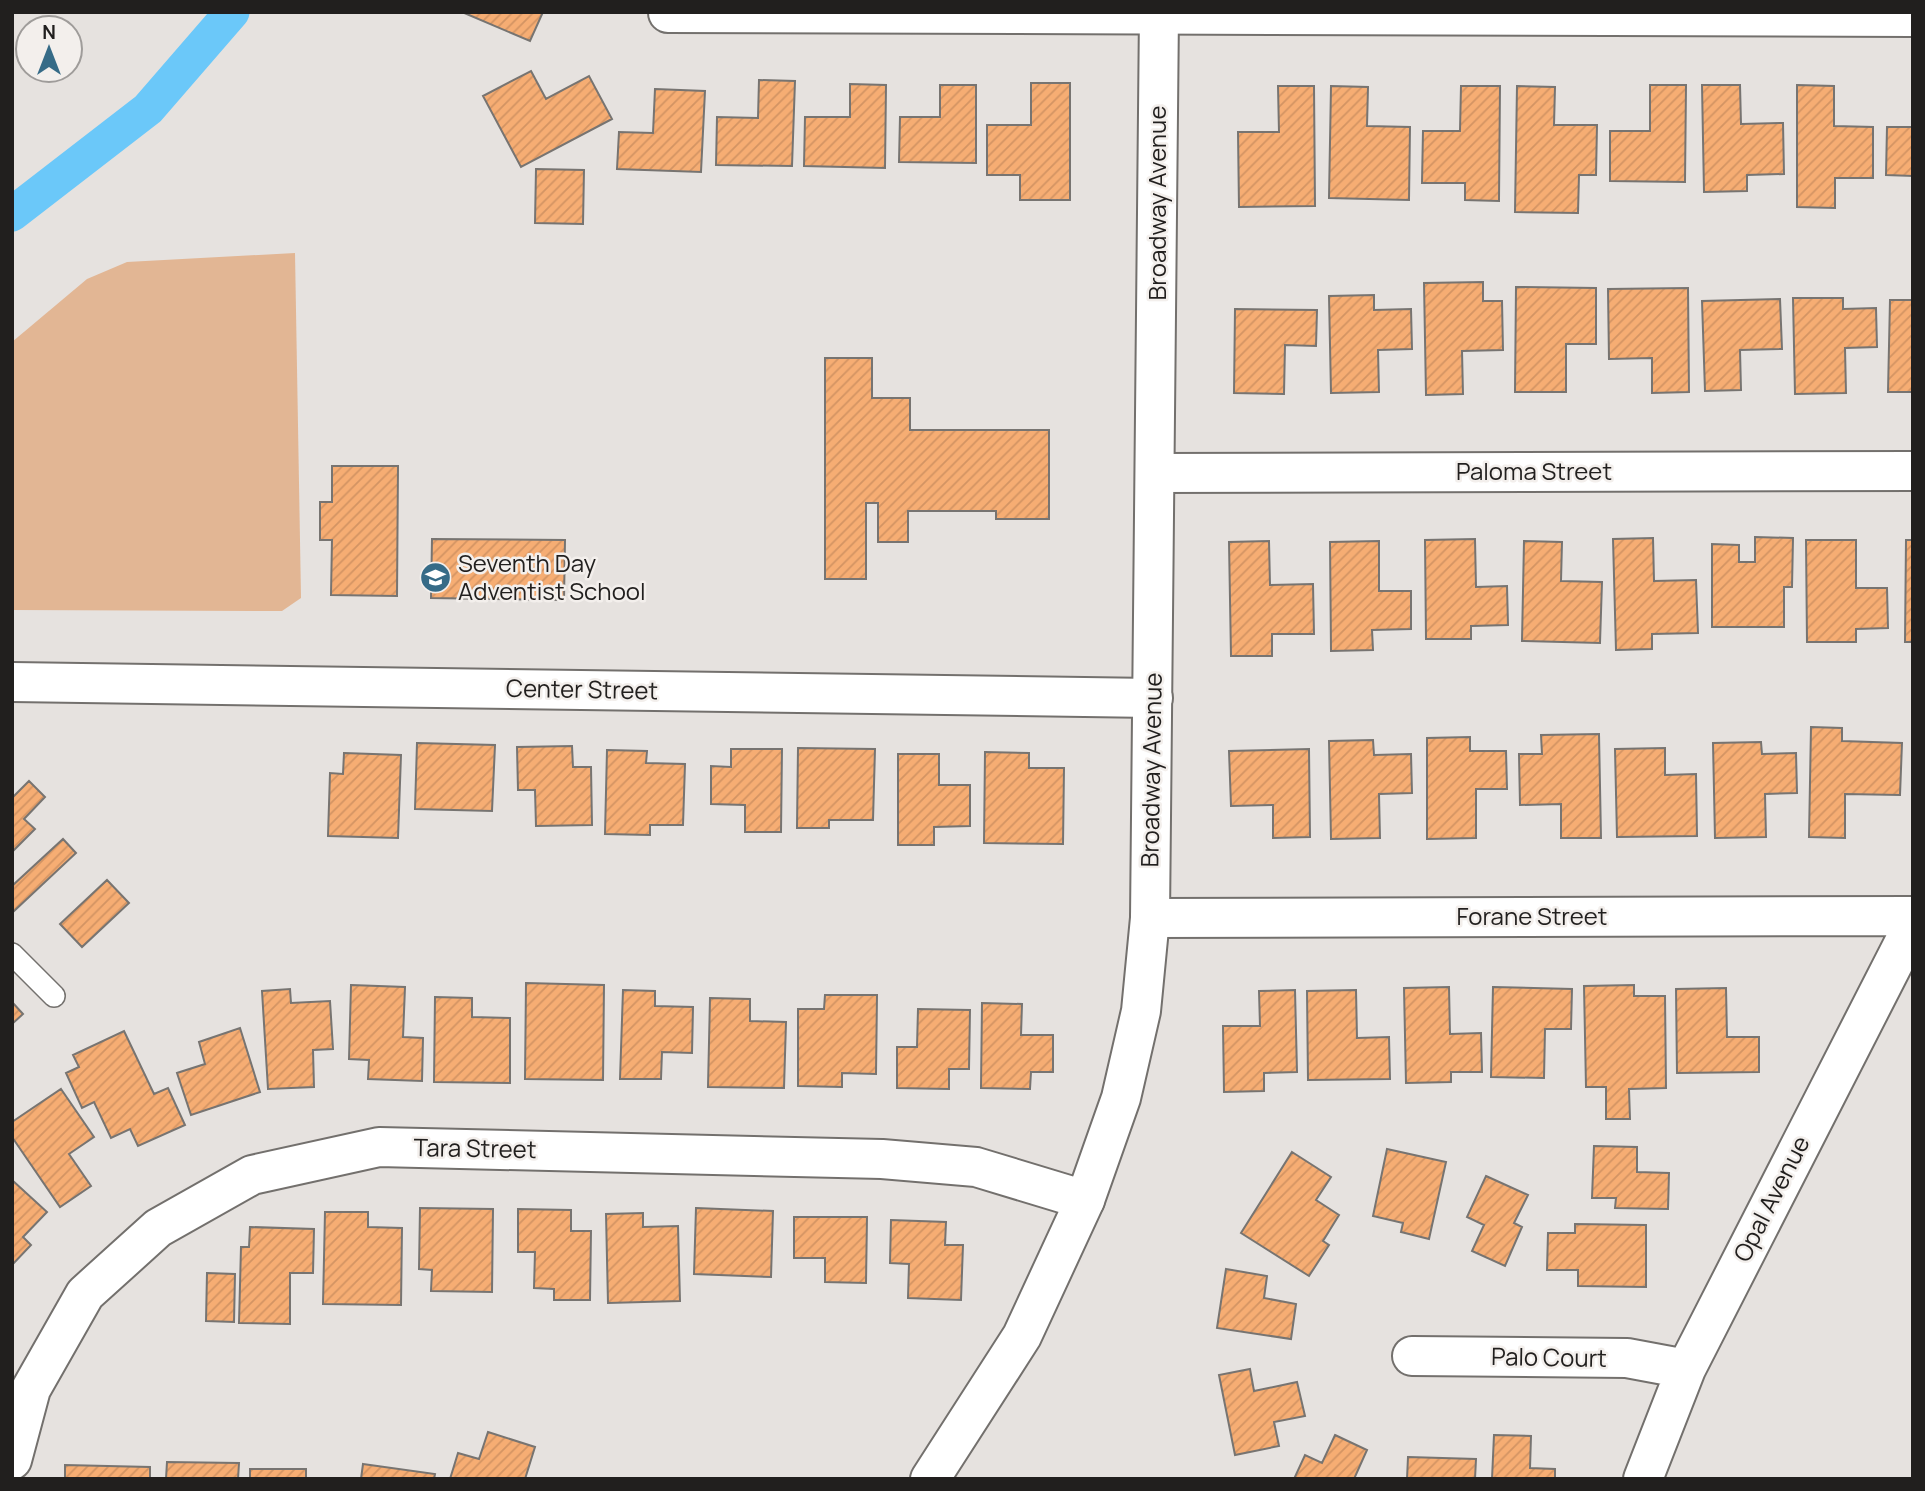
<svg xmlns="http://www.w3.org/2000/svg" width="1925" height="1491" viewBox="0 0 1925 1491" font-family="Manrope,sans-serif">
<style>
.pitch{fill:#e2b694}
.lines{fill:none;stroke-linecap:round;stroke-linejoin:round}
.canal{stroke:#6bc8f9;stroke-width:35}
.building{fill:url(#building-hatch);stroke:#777471;stroke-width:2}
.service-casing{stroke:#73706d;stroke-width:24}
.minor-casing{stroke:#73706d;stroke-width:42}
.tertiary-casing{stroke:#73706d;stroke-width:42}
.service{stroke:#fff;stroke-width:21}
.minor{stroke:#fff;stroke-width:38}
.tertiary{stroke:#fff;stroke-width:38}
.labels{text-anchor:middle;stroke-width:5;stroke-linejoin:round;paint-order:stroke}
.street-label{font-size:24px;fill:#211f1e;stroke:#f3efec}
.poi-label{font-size:24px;fill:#211f1e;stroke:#f3efec;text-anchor:start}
</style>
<defs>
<pattern id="building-hatch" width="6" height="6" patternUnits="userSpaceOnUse" patternTransform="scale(1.75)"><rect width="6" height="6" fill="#f6ad73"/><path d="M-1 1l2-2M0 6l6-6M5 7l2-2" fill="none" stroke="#d39463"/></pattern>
</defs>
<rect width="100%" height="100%" fill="#e6e2df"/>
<path class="pitch" d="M295,253L301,598L282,611L12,610V342L87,279L127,262Z"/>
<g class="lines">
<path class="canal" d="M12,214L148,109L232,12"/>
</g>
<path class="building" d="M462,12H543L530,41Z
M531,71L546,99L589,76L612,119L521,167L483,96Z
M759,80L795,81L792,166L716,165L717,117L758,118Z
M1031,83H1070V200H1020V175H987V125H1031Z
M850,84L886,85L885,168L804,166L805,117H850Z
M940,85H976V163L899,162L900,117H940Z
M1650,85H1686L1685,182L1610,181V131H1650Z
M1702,85H1740L1741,124L1783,123L1784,174L1747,175V191L1704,192Z
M1797,85L1834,86V126L1873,127V178H1835V208L1797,207Z
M1278,86H1314L1315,206L1239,207L1238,132H1279Z
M1331,86L1368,87L1367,126L1410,127L1409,200L1329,198Z
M1461,86H1500L1499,201L1465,200V183H1422L1423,131H1460Z
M1517,86L1555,87L1554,125H1597L1596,175H1579L1578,213L1515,212Z
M655,89L705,91L701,172L617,169L619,132L653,133Z
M1887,127H1913V176L1886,175Z
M536,169L584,170L583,224L535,223Z
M1483,282V301H1502L1503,350L1462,351L1463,394L1426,395L1424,283Z
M1516,287L1596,288V344H1566V392H1515Z
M1688,288L1689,392L1652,393V358L1609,359L1608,289Z
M1912,289L1913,392H1888L1890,300H1912Z
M1374,295V310L1411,309L1412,349L1378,350L1379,392L1331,393L1329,296Z
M1793,298H1843V309L1876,308L1877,347L1845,348L1846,393L1795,394Z
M1780,299L1782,349L1740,350L1741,390L1705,391L1702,301Z
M1235,309L1317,310L1316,346L1285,345L1284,394L1234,393Z
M825,358H872V398H910V430H1049V519H996V511H908V542H878V503H866V579H825Z
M332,466H398L397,596L331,595L332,540H320V502H332Z
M1755,537L1793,538L1792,587H1784V627H1712V544L1739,545V562H1755Z
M1653,538L1654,581L1696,580L1698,633L1652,634V649L1616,650L1613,539Z
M432,539L565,540L564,600L431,598Z
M1475,539L1476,587L1507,586L1508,625L1471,626V639H1426L1425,540Z
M1806,540H1856V588H1887L1888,628L1856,629V642H1807Z
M1906,540H1913V642H1905Z
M1269,541L1270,585L1313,584L1314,634H1272V656H1231L1229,542Z
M1379,541V591H1411V629L1372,630L1373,650L1331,651L1330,542Z
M1524,541L1562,542L1561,581L1602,582L1600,643L1522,641Z
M1811,727L1842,728V741L1902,743L1900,795L1845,794V838L1809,837Z
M1599,734L1601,838H1561V804L1520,805L1519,754H1542L1541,735Z
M1470,737V751H1506L1507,789H1476V838L1427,839V738Z
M1373,740L1374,755L1411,754L1412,793L1379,794L1380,838L1331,839L1329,741Z
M1761,742L1762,754L1796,753L1797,793L1765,794L1766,837L1715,838L1713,743Z
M417,743L495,745L492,811L415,809Z
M572,746L573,767H591L592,825L536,826L535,790H518L517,747Z
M798,748L875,749L873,820H829V828H797Z
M1665,748V775L1696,774L1697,836L1617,837L1615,749Z
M731,749H782L781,832H745V805L711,804V766L731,767Z
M1309,749L1310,837L1273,838V805L1231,806L1229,751Z
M607,750L647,751L646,763L685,764L683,825H650V835L605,834Z
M985,752L1029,753V768H1064L1063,844L984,843Z
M344,753L401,755L398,838L328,836L330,773L343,774Z
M898,754H939V785H970V826L934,827V845H898Z
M29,781L45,797L24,819L35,829L12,852V798Z
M63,839L76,853L13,912L12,886Z
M107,880L129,903L82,947L60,924Z
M526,983L604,985L603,1080L525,1079Z
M351,985L405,987L403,1037L423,1038L422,1081L368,1079L369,1060L349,1059Z
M1634,985V996H1665L1666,1088L1629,1089L1630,1119H1606V1087H1586L1584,986Z
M1449,987L1450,1034L1481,1033L1482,1072H1451V1082L1406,1083L1404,988Z
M1493,987L1572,989L1571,1029H1545L1544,1078L1491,1077Z
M1726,988L1727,1037H1759V1072L1677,1073L1676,989Z
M290,989L291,1003L330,1001L333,1049L313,1050L314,1087L268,1089L262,991Z
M623,990L655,991V1006L693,1007L692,1053L662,1052L661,1079H620Z
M1295,990L1297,1072L1264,1073V1091L1224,1092L1223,1026H1260L1259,991Z
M1356,990L1357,1038L1389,1037L1390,1079L1308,1080L1307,991Z
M825,995H877L876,1074L842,1073V1087L798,1086V1009H824Z
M435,997L472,998V1017L510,1018V1083L434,1082Z
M710,998L750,999V1021L786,1022L784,1088L708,1087Z
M12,1002L23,1014L12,1024Z
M982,1003L1022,1004L1021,1035H1053V1072H1031L1030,1089L981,1088Z
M918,1009L970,1010L969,1069H949V1089L897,1088V1047H917Z
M240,1028L260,1092L191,1115L177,1073L205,1064L199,1042Z
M124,1031L154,1094L168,1088L185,1125L138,1146L130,1129L111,1138L94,1102L82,1108L66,1073L79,1067L73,1055Z
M61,1089L94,1137L69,1154L91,1186L60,1207L12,1137V1122Z
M1594,1146L1637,1147V1172L1669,1173L1668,1209L1615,1208L1616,1198H1592Z
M1387,1149L1446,1162L1429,1239L1401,1232L1403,1223L1373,1216Z
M1292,1152L1331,1177L1316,1200L1339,1215L1323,1241L1329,1245L1309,1276L1241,1233Z
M1486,1176L1528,1195L1514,1223L1522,1227L1505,1266L1472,1251L1484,1225L1467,1217Z
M12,1180L47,1212L23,1237L31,1245L12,1265Z
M420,1208L493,1209L492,1292L431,1291L432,1270L419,1269Z
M696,1208L773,1211L771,1277L694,1274Z
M518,1209L571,1210V1231H591L590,1300H554V1289L534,1288L535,1252H518Z
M325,1212H368V1227L402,1228L401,1305L323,1304Z
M643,1213V1227L678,1226L680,1301L608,1303L606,1214Z
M794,1217H867L866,1283L825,1282V1258H794Z
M891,1220L946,1222L945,1245H963L961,1300L908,1298L909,1264L890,1263Z
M1575,1224L1646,1225V1287L1578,1286V1270H1547L1548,1233H1575Z
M250,1227L314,1229L313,1273H290V1324L239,1323L241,1247H249Z
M1226,1269L1267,1276L1264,1298L1296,1304L1291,1339L1217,1328Z
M207,1273L235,1274L234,1322L206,1321Z
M1250,1369L1254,1391L1297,1382L1305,1416L1274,1422L1279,1446L1235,1455L1219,1375Z
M488,1432L535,1447L525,1479H450L458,1453L479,1459Z
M1335,1435L1367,1450L1354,1479H1294L1305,1455L1322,1463Z
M1494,1435L1531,1436L1530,1468L1555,1469V1479H1492Z
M1408,1457L1476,1459L1475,1479H1407Z
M167,1462L239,1463L238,1479H166Z
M363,1464L435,1474L434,1479H361Z
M65,1465L150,1467V1479H65Z
M250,1469H306V1479H250Z"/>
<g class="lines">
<defs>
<path id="service" d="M12,954L54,996"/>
<path id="minor" d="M668,13L1913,17
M1156,473L1913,471
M12,682L1153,698
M1150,918L1913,916
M1412,1356L1627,1358L1686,1369
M12,1460L31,1389L85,1294L158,1228L252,1175L379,1147L882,1159L976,1167L1085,1200
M1643,1479L1686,1369L1913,925"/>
<path id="tertiary" d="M930,1479L1022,1336L1085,1200L1121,1098L1141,1011L1150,918L1159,12"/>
</defs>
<use href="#service" class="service-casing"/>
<use href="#minor" class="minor-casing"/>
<use href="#tertiary" class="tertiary-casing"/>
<use href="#service" class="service"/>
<use href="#minor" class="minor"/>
<use href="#tertiary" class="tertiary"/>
</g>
<defs>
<symbol id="school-disc" viewBox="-11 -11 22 22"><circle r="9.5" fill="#366b87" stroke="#f3efec"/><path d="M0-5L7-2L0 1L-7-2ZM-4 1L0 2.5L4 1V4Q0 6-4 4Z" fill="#fff"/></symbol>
</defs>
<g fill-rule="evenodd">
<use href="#school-disc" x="418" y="560" width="35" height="35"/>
</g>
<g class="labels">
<g class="street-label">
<text transform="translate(1158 203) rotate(-90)" y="8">Broadway Avenue</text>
<text x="1534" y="480">Paloma Street</text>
<text transform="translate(582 690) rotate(1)" y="8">Center Street</text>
<text transform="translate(1152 770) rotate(-89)" y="8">Broadway Avenue</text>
<text x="1532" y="925">Forane Street</text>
<text transform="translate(475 1149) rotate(1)" y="8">Tara Street</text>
<text transform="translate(1772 1199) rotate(-63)" y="8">Opal Avenue</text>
<text transform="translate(1549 1358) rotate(1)" y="8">Palo Court</text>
</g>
<g class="poi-label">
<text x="458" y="572">Seventh Day<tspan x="458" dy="28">Adventist School</tspan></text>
</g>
</g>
<rect width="1925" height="1491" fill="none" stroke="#211f1e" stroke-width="28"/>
<g transform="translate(49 49)"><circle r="33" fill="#f3efec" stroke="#9f9c9a" stroke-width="2"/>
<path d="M0-5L12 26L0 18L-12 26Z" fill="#366b87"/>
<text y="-10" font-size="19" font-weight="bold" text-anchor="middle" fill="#211f1e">N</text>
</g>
</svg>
